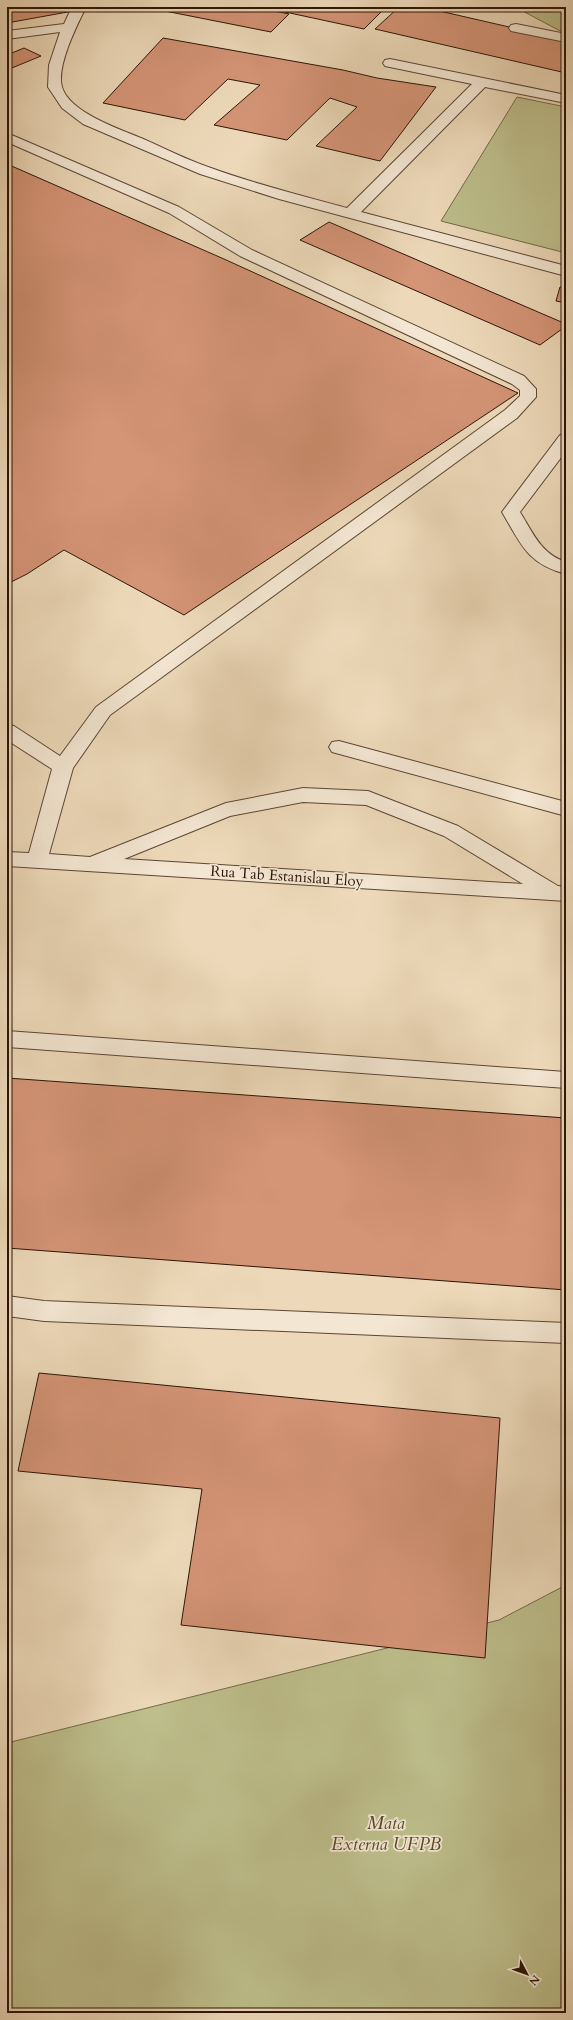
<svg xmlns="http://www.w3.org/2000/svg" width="573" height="2020" viewBox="0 0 573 2020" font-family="Cardo,serif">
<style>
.green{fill:#bdbe8b;stroke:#746a49}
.building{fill:#d49476;stroke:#2c1507}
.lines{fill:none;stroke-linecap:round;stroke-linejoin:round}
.minor-casing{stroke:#5c4634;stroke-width:2}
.minor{fill:#f3e6d2;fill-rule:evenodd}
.labels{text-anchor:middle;stroke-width:3.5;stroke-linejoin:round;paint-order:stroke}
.street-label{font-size:15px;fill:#2c1507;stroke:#f3e6d2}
.near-park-label{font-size:18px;font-style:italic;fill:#58482f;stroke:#f3e6d2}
</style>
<rect width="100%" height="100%" fill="#edd9b9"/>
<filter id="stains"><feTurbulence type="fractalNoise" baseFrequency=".005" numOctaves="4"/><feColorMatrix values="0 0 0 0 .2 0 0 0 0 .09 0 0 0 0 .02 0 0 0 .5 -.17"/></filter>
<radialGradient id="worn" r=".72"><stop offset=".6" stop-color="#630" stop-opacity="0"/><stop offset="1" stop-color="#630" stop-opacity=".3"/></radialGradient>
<path class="green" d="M515,7H566V34Z
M517,97L566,107V253L441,221Z
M566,1585V2013H7V1743L499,1620Z"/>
<path class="building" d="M7,7H69L73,11L7,23Z
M163,7H256L289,14L271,32L160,10Z
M262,7H386L364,29Z
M399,7H422L566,40V73L375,29Z
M163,38L343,70L377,78L436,87L380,161L316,146L357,107L330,98L287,140L214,125L260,85L228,79L185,120L103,103Z
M24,48L41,56L7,70V55Z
M7,164L224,259L518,393L184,615L64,550L27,574L7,584Z
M329,222L566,324V326L540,345L300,240Z
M560,287H566V303L556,301Z
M7,1078L566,1118V1290L7,1248Z
M39,1373L500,1418L485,1658L181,1625L202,1489L18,1471Z"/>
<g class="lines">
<defs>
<path id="minor" d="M72,7H86C77,25 56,67 62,87C69,112 119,129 141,138C164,148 187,160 211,168C255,184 302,196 347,208L472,84L385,66L383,63L385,60L390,59L566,95V103L485,87L361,212L566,266V276L279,199L200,174L83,124L62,108L48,87L49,65L60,32L7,39V31L64,24Z
M516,24L566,34V42L511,31L509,28L511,25Z
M7,133L179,207L252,250L524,376L536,389V397L517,418L110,715L73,768L49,854L90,857L226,803L303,788L368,791L458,826L558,886L566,887V901L7,866V852L29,853L52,769L7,740V725L14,726L60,756L96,707L505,410L520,396V390L512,384L240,256L169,213L7,142ZM303,802L366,805L444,836L523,884L124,859L230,816Z
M566,434V451L520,512C533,533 541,554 566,562V574C527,564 521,544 502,512L560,435Z
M339,741L566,802V816L332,752L329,747L332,742Z
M7,1031L566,1072V1088L7,1047Z
M7,1296L44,1301L566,1323V1343L44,1321L7,1316Z"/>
</defs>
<use href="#minor" class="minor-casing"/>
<use href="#minor" class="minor"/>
</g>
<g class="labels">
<g class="street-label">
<text transform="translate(287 876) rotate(4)" y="5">Rua Tab Estanislau Eloy</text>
</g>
<g class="near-park-label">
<text x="386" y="1829">Mata<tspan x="386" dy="21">Externa UFPB</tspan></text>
</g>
</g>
<rect width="573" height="2020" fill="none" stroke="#edd9b9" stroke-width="24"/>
<rect x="8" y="8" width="557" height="2004" fill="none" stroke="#2c1507" stroke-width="2"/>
<rect x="12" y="12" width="549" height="1996" fill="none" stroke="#2c1507"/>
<g transform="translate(527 1974) rotate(131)" stroke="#f3e6d2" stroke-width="3" paint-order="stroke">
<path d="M0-3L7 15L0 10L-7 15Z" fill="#2c1507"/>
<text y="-6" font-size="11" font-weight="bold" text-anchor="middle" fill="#2c1507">N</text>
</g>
<rect width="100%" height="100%" filter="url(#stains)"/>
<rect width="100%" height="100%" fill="url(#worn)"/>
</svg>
